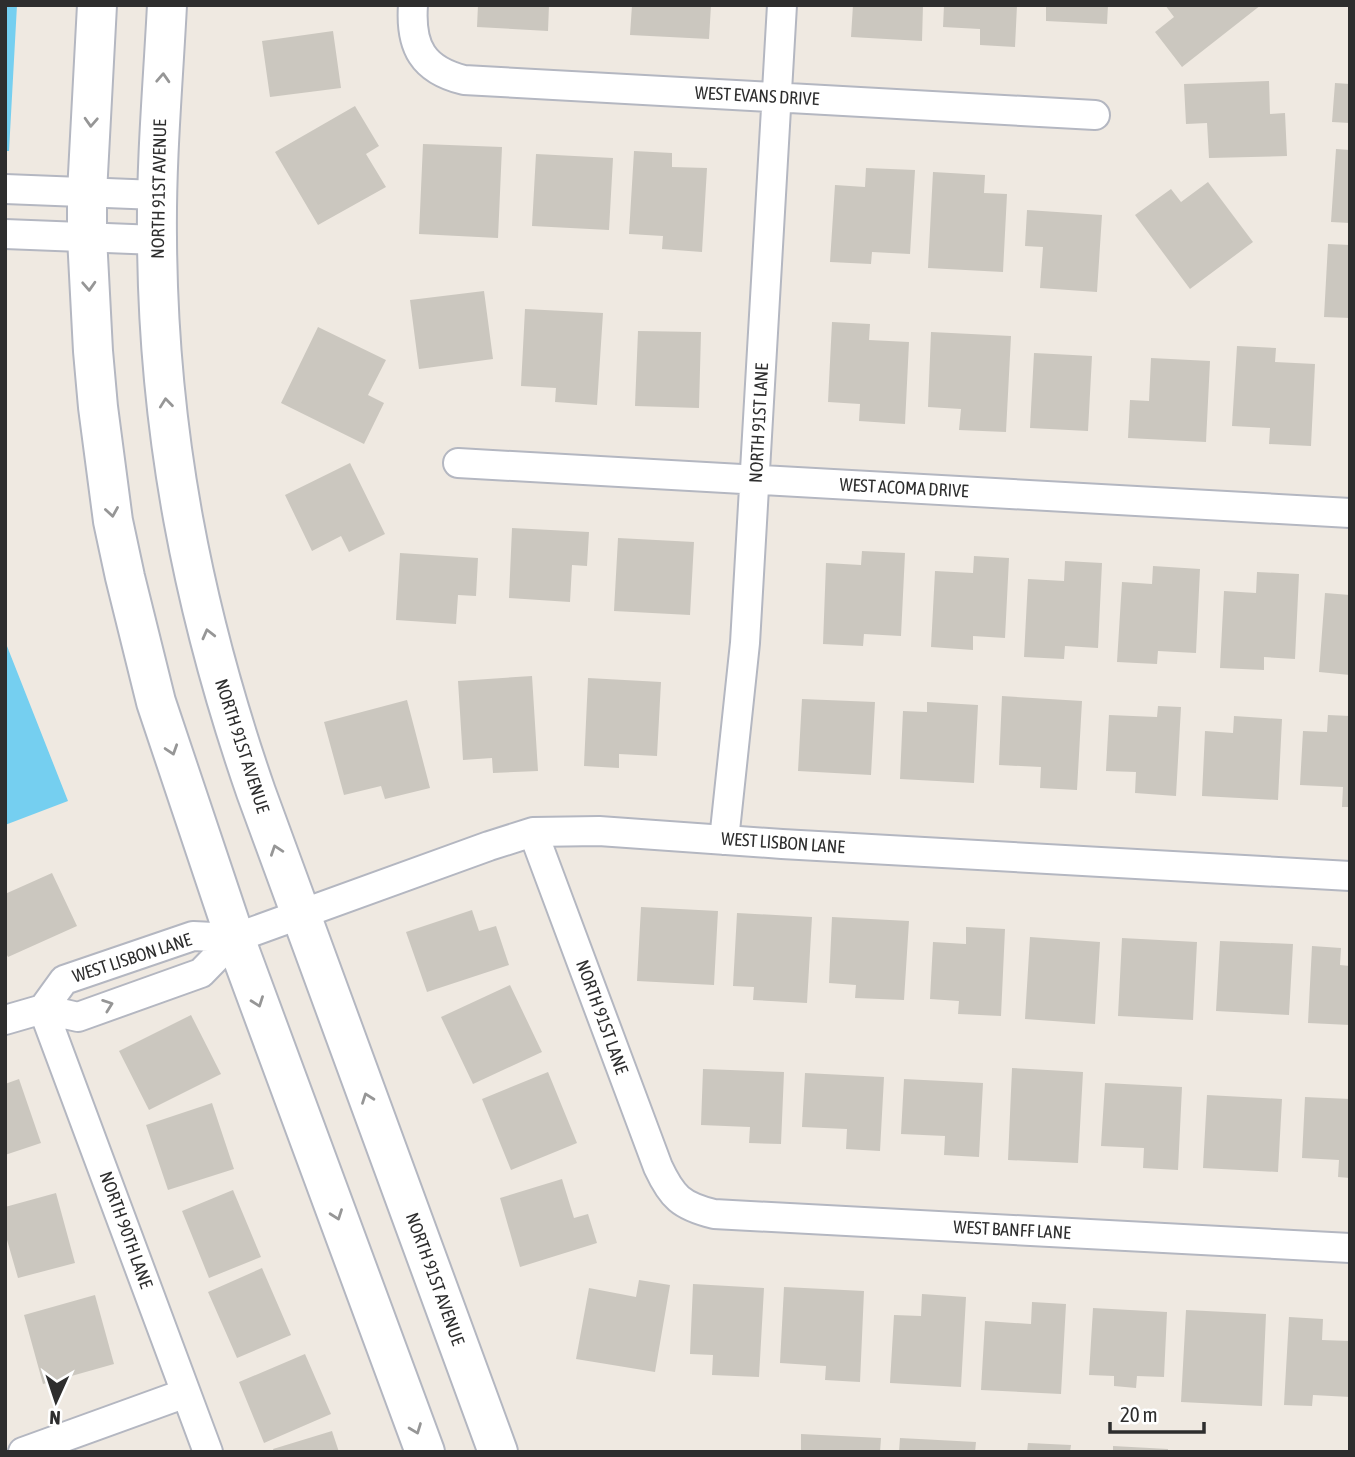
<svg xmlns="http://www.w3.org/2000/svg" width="1355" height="1457" viewBox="0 0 1355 1457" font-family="'Asap Condensed',sans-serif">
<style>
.water{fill:#75cff0}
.building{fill:#cbc7bf}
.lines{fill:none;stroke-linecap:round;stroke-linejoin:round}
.street-casing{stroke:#b4b7c1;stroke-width:32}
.secondary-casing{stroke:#b4b7c1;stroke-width:42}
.street{stroke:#fff;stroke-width:28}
.secondary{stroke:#fff;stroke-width:38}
.oneway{stroke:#969696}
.labels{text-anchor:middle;stroke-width:6;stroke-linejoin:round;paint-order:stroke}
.street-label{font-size:18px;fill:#2e2e2e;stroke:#fff}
</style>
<rect width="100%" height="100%" fill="#efe9e1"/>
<path class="water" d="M5,5H17L9,151H5Z
M5,641L68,801L5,825Z"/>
<path class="building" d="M478,5H549L548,31L477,27Z
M632,5H711L709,39L630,35Z
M853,5H923L922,41L851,37Z
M944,5H1017L1015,47L980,45V29L943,27Z
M1046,5H1108L1107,24L1046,21Z
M1165,5H1261L1182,67L1155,32L1174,17Z
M333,31L341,88L270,97L262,41Z
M1269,81L1270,114L1285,113L1287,156L1209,158L1207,123L1186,124L1184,84Z
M1335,83L1350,84V123L1332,122Z
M355,106L379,146L366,154L386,187L318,225L275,152Z
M423,144L502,147L498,238L419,234Z
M1336,149L1350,150V223L1331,222Z
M634,151L672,153V167L707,168L702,252L662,249L663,236L629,234Z
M536,154L613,158L609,230L532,226Z
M866,168L915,170L910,254L872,252L871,264L830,262L835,185L865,187Z
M933,172L985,175L984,193L1007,194L1003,272L928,268Z
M1208,182L1253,242L1190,289L1135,215L1171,189L1181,202Z
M1027,210L1102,215L1097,292L1040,288L1043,247L1025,246Z
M1328,244L1350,245V318L1324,317Z
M484,291L493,359L419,369L410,300Z
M525,309L603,313L597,405L555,402L556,388L521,386Z
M832,322L870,324L869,340L909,342L905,424L859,421L860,404L828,402Z
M318,327L386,360L368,395L384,403L364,444L281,403Z
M638,331L701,332L699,408L635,406Z
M931,332L1011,336L1006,432L959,430L961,409L928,407Z
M1237,346L1276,348L1275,362L1315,364L1311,446L1269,444L1270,428L1232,426Z
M1034,353L1092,356L1088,431L1030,428Z
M1151,358L1210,361L1206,442L1128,438L1130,400L1149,401Z
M350,463L385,534L349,552L341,536L312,551L285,495Z
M512,528L589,532L587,566L572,565L570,602L509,598Z
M618,538L694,542L690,615L614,611Z
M862,551L905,553L901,636L864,634L863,646L823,644L826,563L861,565Z
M400,553L478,558L476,596L458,595L456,624L396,620Z
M974,556L1009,558L1005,638L973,636V650L931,647L935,571L973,573Z
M1065,561L1102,563L1098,648L1065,646L1064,659L1024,657L1028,579L1064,581Z
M1153,566L1200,569L1196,653L1158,651L1157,664L1117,662L1122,582L1152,584Z
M1257,572L1299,574L1295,659L1264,657V670L1220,668L1224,591L1256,593Z
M1325,593L1350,595V675L1319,672Z
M532,676L538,771L493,773L492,758L463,760L458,681Z
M588,678L661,682L657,756L619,754V768L584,766Z
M1002,696L1082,701L1077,790L1040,788L1041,767L999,765Z
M802,699L875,702L871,775L798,771Z
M407,700L430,788L385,799L381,786L344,795L324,722Z
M927,702L978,705L974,783L900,779L903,711L927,712Z
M1158,706L1181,707L1176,796L1135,793L1136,772L1106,771L1109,715L1157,717Z
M1328,715L1350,716V807H1342L1343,787L1300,785L1303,731L1327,732Z
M1234,716L1282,719L1278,800L1202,796L1205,731L1233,733Z
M52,873L77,926L8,957L5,951V894Z
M641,907L718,911L714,985L637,981Z
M472,910L479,931L496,926L509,965L427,992L406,932Z
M737,913L812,917L807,1003L753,1000L754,987L733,986Z
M832,917L909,921L904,1000L855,998L856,985L829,983Z
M966,927L1005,929L1001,1016L958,1014L959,1001L930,999L933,942L966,944Z
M1030,937L1100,942L1095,1024L1025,1019Z
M1122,938L1197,942L1193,1020L1118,1016Z
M1220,941L1293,944L1289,1015L1216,1011Z
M1312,946L1341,948L1340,965L1350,966V1025L1308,1023Z
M510,985L542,1052L473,1084L441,1017Z
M191,1015L221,1074L149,1110L119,1051Z
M1012,1068L1083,1072L1078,1163L1008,1160Z
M703,1069L784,1072L781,1144L749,1143L750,1127L701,1125Z
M548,1072L577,1143L511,1170L482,1099Z
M805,1073L884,1077L880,1151L846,1149L847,1129L802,1127Z
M19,1079L41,1143L5,1155V1084Z
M904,1079L983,1083L979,1157L944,1155L945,1136L901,1134Z
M1105,1083L1182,1087L1178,1170L1143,1168L1144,1148L1101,1146Z
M1207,1095L1282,1099L1278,1172L1203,1168Z
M1305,1097L1350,1099V1178L1338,1177L1339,1160L1302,1158Z
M212,1103L234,1169L168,1190L146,1125Z
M562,1179L574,1218L588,1214L597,1243L520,1267L500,1198Z
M233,1190L261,1257L209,1278L182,1211Z
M56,1193L75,1263L18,1278L5,1233V1207Z
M262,1268L291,1335L237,1358L208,1292Z
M639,1280L670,1285L655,1372L576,1359L589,1288L636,1297Z
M693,1284L764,1288L759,1377L712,1375L713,1355L690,1354Z
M784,1287L864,1291L860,1382L825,1380L826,1366L780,1363Z
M922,1294L966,1297L961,1387L890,1383L894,1315L921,1316Z
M95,1295L114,1364L43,1384L24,1315Z
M1032,1302L1066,1304L1061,1394L981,1390L985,1321L1031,1324Z
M1093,1308L1167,1312L1164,1377L1137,1376L1136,1388L1114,1386V1376L1089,1375Z
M1186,1310L1266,1314L1262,1406L1181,1402Z
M1289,1317L1323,1319L1322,1340L1350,1341V1397L1313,1395L1312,1406L1284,1405Z
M305,1354L331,1414L264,1443L239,1382Z
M332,1431L339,1452H274L273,1449Z
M801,1434L881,1438L880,1452H801Z
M900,1438L976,1442L975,1452H899Z
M1028,1443L1071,1445L1070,1452H1027Z
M1113,1446L1168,1449V1452H1113Z"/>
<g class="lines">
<defs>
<path id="street" d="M413,5C410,47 423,70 464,80L1095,115
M5,189L157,195
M5,234L157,240
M458,463L1350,513
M533,832L658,1167C672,1197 681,1206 714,1214L1350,1248
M724,840L745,643L782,5
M43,1009L64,980L193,936L235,938L489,846L533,832L599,831L782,844L1350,876
M43,1009L208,1452
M5,1020L43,1009L78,1017L201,973L235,938
M23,1452L186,1393"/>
<path id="secondary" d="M97,5L87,193V237L93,351L98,407L113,521L125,577L156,702L235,938L425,1452
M167,5C163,83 156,160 157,238C158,431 193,610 256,792L498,1452"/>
</defs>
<use href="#street" class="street-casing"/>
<use href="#secondary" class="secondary-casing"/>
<use href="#street" class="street"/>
<use href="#secondary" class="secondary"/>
</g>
<defs><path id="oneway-chevron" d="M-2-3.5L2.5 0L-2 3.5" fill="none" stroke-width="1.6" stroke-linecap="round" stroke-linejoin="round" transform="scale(1.75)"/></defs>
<g class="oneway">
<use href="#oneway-chevron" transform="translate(163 78) rotate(-87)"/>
<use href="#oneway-chevron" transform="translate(91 122) rotate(93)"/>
<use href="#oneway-chevron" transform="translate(89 286) rotate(87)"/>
<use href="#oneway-chevron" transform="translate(166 403) rotate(-96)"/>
<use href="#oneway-chevron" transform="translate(112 512) rotate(81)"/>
<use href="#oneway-chevron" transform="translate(208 634) rotate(-104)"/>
<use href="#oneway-chevron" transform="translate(172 750) rotate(72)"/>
<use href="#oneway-chevron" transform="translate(276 850) rotate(-109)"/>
<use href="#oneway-chevron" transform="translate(258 1002) rotate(70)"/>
<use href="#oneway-chevron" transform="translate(108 1005) rotate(-20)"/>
<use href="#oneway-chevron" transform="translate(367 1098) rotate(-110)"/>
<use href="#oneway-chevron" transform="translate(337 1215) rotate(70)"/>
<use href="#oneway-chevron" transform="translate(416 1429) rotate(69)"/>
</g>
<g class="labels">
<g class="street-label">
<text transform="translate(757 96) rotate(3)" y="6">WEST EVANS DRIVE</text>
<text transform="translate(159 189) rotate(-89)" y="6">NORTH 91ST AVENUE</text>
<text transform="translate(759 423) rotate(-87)" y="6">NORTH 91ST LANE</text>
<text transform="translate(904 488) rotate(3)" y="6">WEST ACOMA DRIVE</text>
<text transform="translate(242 746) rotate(72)" y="6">NORTH 91ST AVENUE</text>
<text transform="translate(783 843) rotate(4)" y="6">WEST LISBON LANE</text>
<text transform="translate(132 958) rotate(-18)" y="6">WEST LISBON LANE</text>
<text transform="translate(602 1017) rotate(70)" y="6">NORTH 91ST LANE</text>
<text transform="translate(126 1230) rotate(70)" y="6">NORTH 90TH LANE</text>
<text transform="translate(1012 1230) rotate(3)" y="6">WEST BANFF LANE</text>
<text transform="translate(435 1279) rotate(70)" y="6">NORTH 91ST AVENUE</text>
</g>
</g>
<rect width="1355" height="1457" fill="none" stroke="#2e2e2e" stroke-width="14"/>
<g transform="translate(56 1401) rotate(183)" stroke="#ffffff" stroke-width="5" paint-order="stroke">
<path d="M0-5L12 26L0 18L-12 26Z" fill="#2e2e2e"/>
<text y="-10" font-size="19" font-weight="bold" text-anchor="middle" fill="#2e2e2e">N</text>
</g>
<path d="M1110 1422v10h94v-10" fill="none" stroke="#2e2e2e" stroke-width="3.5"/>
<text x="1120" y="1422" font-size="21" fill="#2e2e2e" stroke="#ffffff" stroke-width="5" paint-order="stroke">20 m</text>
</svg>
